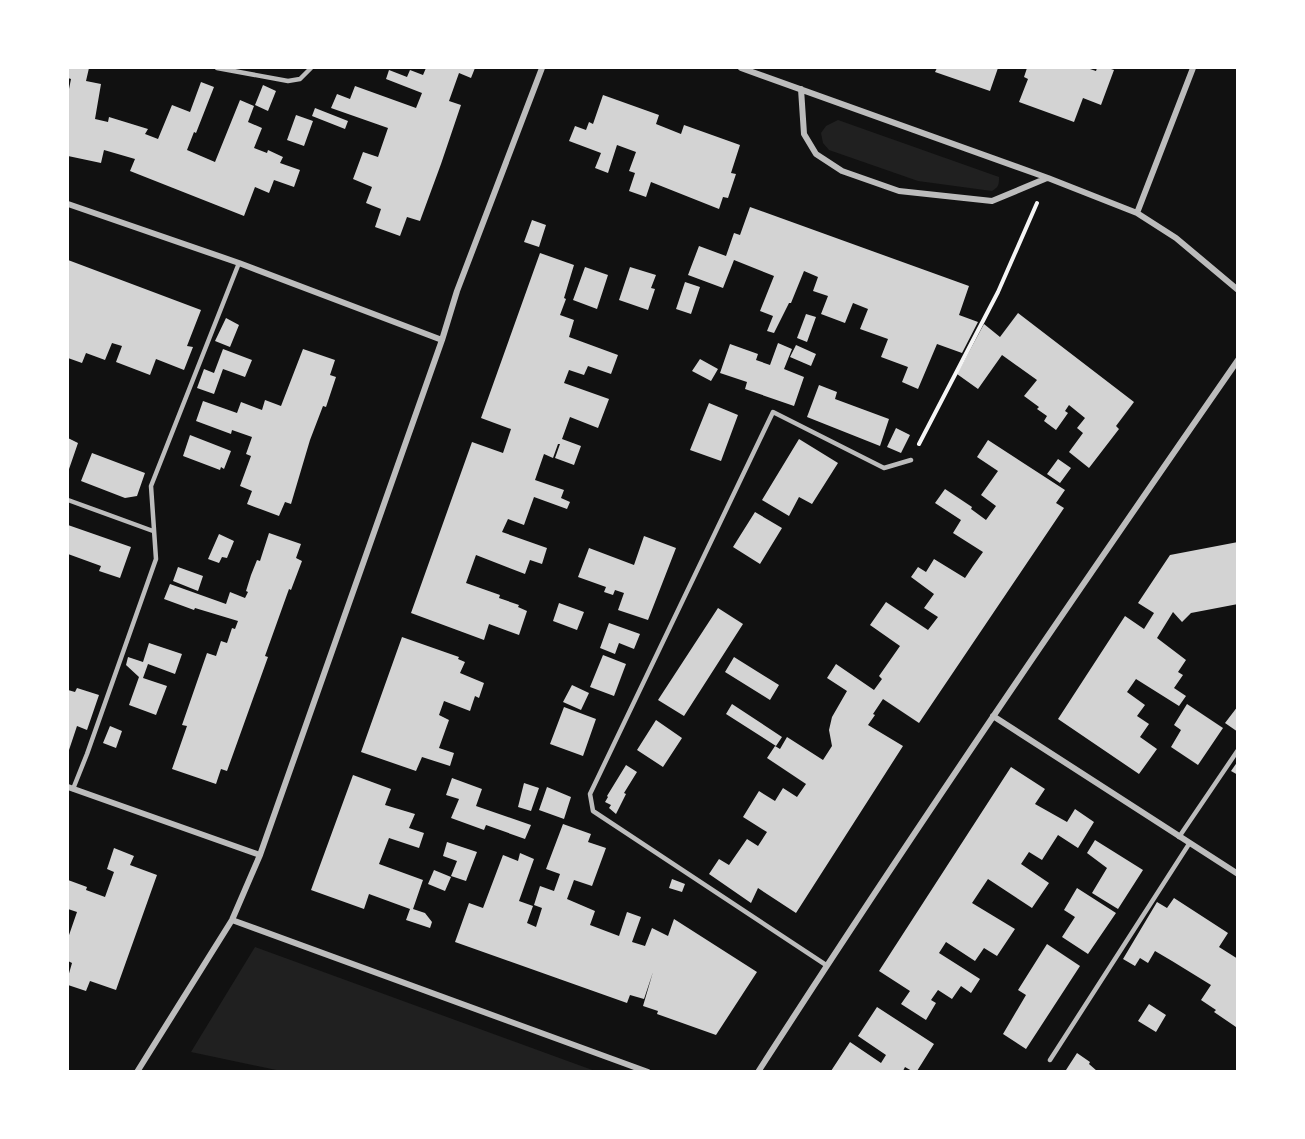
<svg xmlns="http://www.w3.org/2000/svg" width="1305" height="1139" viewBox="0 0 1305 1139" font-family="'Fira Sans',sans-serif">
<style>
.green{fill:#202020}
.building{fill:#d3d3d3}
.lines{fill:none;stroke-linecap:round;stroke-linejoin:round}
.path{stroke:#f5f5f5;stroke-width:4}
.service{stroke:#bcbcbc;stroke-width:4.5}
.minor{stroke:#bcbcbc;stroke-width:6}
</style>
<rect width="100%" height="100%" fill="#111"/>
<path class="green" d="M838,120L999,177C999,184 999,187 992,191L918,181L829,150L823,143L821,133L826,126Z
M255,947L595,1071L286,1072L191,1052Z"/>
<path class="building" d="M68,68H89L86,81L101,84L95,119L108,122L109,117L148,129L145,134L158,139L172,105L190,112L201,82L214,87L196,133L194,132L187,150L215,162L240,100L254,106L248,122L262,128L254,148L267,153L268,150L283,157L280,163L300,170L294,187L274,180L269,193L255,187L244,216L130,171L135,159L104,150L101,163L68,156V94L71,79L68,78Z
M426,68H475L471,78L459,73L449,101L461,105L441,164L420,221L407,217L400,236L375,227L381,209L366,203L372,187L353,179L363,152L378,157L388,128L331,108L337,94L350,99L355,86L416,108L422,93L386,79L389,70L407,77L410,70L423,75Z
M937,68H998L990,91L935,72Z
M1027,68H1087L1096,71L1097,68H1108L1114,70L1101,105L1083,98L1074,122L1019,102L1028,79L1024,77Z
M263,85L276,91L268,111L255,105Z
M603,95L659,115L656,124L681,134L684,125L740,145L731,173L736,174L728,198L723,197L719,209L651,182L646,197L629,191L635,173L629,171L636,152L617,145L608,173L595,168L601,153L569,141L575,126L586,130L589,122L593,124Z
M315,108L348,121L345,129L312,116Z
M296,115L313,121L304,146L287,140Z
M750,207L969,286L959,315L978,322L962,353L937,344L918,389L902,382L908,367L881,357L888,339L860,329L868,309L853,303L845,323L821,314L828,296L813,291L818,277L804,271L791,303H789L774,333L767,331L773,316L760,311L774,276L734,260L723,288L688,275L699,246L726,256L734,233L740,235Z
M532,220L546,225L539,247L524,242Z
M540,253L574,265L564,298L566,299L560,315L574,320L569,337L618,355L611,374L588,366L584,375L569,370L564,383L609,399L598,428L570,417L562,439L581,446L574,465L555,458L560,444H558L553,458L544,454L535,480L564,490L561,498L570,502L567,509L534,497L524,525L508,519L502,532L547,548L542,564L530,560L525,574L476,555L466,583L500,595L499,598L519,605L518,607L527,611L519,635L489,624L484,640L411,613L472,442L503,453L511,429L481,418Z
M68,260L201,310L187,346L193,347L184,370L156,359L150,375L116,362L122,346L112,343L105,360L86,353L82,363L68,358Z
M585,267L608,275L597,309L573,300Z
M630,267L656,275L651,288L655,289L648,310L619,300Z
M685,282L700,287L691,314L676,309Z
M1018,313L1134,402L1116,426L1119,429L1089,468L1069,452L1083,433L1077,428L1085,418L1069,405L1065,411L1068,413L1056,430L1044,421L1047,416L1037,409L1039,407L1024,396L1037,380L1002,355L978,389L957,374L984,324L1000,337Z
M806,314L816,317L807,342L797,338Z
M226,318L239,325L230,347L215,341Z
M778,343L792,349L784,369L804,377L794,406L745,389L747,382L720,373L730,344L758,354L756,360L770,365Z
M796,345L816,354L811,366L790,357Z
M223,349L252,360L245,377L223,369L214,394L197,388L204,369L214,373Z
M303,349L335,360L330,375L336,377L326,407L323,406L310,440L291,504L285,502L279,516L247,504L252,491L240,486L251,456L246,454L252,437L232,430L231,434L196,421L203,401L237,413L241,402L262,410L265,400L281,406Z
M700,359L718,369L711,381L692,371Z
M819,385L837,392L835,399L889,419L880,446L807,417Z
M709,403L738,415L721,461L690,450Z
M896,428L910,435L901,453L887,447Z
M190,435L231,451L224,469L221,467L220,470L183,456Z
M68,438L78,443L68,472Z
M799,439L838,463L812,504L799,497L789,516L762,500Z
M988,440L1065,490L1056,503L1064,508L919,723L883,699L873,714L875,715L868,725L903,746L796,913L758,888L751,903L709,874L719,859L729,865L747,839L758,846L767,832L743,817L759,791L775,801L783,788L797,797L806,784L767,758L775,746L780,749L787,737L823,760L832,746L829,730L832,717L847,691L827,678L836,664L874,690L882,679L879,676L900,646L870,625L886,602L928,630L938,617L924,608L934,594L911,577L918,567L926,572L934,559L965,578L973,566L983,552L953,533L961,520L935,503L945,489L972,507L971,509L986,520L996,506L981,495L998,471L977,457Z
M92,453L145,473L137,496L125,498L81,481Z
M1058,459L1071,468L1060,483L1047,474Z
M755,512L782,528L760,564L733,547Z
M68,525L131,547L120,578L99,571L101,566L68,554Z
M269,533L301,544L296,558L302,561L291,590L289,589L265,656L268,657L227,771L221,769L216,784L172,769L187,726L182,725L207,653L216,656L221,641L227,643L232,628L235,629L238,621L195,608L194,610L164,599L170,584L226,604L230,592L245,598L248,592L246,591L251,575L257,560L260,561Z
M219,534L234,541L227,558L222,557L219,563L208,559Z
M644,536L676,548L648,620L618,610L624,593L615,590L613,595L604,592L606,587L578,577L589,548L634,565Z
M1238,542V604L1191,613L1182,622L1173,612L1157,638L1186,660L1178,672L1183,675L1174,688L1186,696L1179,706L1136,679L1127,692L1145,705L1137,716L1149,724L1140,737L1157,749L1139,774L1058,719L1125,616L1144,629L1154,613L1138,603L1170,555Z
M178,567L203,576L198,591L173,581Z
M559,603L584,612L577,630L553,621Z
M718,608L743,624L684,716L658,700Z
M609,623L640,634L634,649L619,643L615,654L600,648Z
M402,637L459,657L458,659L465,662L460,673L484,683L479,698L475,696L470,711L444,701L439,715L449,720L439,748L454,753L450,766L422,757L416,771L361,752Z
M149,643L182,654L175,674L148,664L143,678L167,686L156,715L129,705L139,677L126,665L128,657L143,662Z
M603,655L626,664L614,696L590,687Z
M734,657L779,685L770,700L725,672Z
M572,685L589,693L581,710L563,702Z
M77,688L99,695L87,730L77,726L68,753V690L75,692Z
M732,704L782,737L776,746L726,714Z
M1187,704L1223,728L1198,765L1171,747L1181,730L1174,725Z
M1238,706V732L1225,723Z
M564,707L596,719L583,756L550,744Z
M656,720L682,738L663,767L637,750Z
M110,726L122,731L116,748L103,743Z
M1238,761V775L1231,771Z
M626,765L637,772L624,793L626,794L616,814L609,808L611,805L605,802L608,797L607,796Z
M1011,767L1045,789L1035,804L1067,822L1075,809L1094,822L1078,848L1058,835L1042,860L1029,852L1021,864L1049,883L1032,908L988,879L972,903L1015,929L997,956L984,948L975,961L946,942L939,953L980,979L971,993L961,986L952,999L938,990L931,1000L936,1003L926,1020L901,1004L910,991L879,971Z
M353,775L391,789L385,805L415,814L409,828L424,833L419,848L389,838L379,864L423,880L413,909L425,913L432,922L430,928L406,920L410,909L369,894L364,909L311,890Z
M452,778L482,789L476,806L531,825L525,839L486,825L484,830L451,818L459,799L446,795Z
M524,783L539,788L531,811L518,807Z
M547,787L571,797L564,819L539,810Z
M563,824L591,834L588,842L606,848L592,886L574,880L567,899L595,911L590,925L619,936L627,912L641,917L632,942L645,946L652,928L668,936L674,919L757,972L716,1035L657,1014L658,1011L643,1006L653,972L644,999L630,995L627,1003L455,942L469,903L483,908L503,855L518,861L520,853L534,859L519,901L533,906L527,923L536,927L542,908L534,905L540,886L554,891L560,874L546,869Z
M1095,840L1143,870L1118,909L1092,893L1107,868L1087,853Z
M447,842L477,852L466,881L451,876L457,861L443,856Z
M114,848L134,856L130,865L157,875L116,990L90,981L86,991L68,985V977L72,963L68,961V938L77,912L68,909V880L87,887L86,890L105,897L114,872L107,869Z
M434,870L451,877L445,891L428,884Z
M672,879L685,884L682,892L669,888Z
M1077,888L1116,913L1088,954L1062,937L1075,917L1064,910Z
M1174,898L1228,933L1219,947L1238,959L1236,1027L1214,1012L1216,1010L1201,1000L1211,985L1172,961L1155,951L1148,963L1140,958L1135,966L1123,959L1157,902L1167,908Z
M1047,944L1080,966L1026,1049L1003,1034L1026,995L1018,990Z
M1149,1004L1166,1015L1156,1032L1138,1021Z
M877,1007L934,1044L917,1071H912L905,1067L903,1071H831L850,1042L881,1063L886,1055L858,1036Z
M1077,1053L1090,1062L1089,1064L1097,1071L1066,1070Z"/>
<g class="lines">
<path class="path" d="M919,444L998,292L1037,203"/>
<path class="service" d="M217,68L288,81L300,79L311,68
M68,500L153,531
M73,789L87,754L156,559L151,486L239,263
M1179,837L1238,750
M826,965L593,811L590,794L773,412L884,468L911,460
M1050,1060L1189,844"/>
<path class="minor" d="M741,68L1048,178L1137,213L1176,238L1238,290
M801,89L804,134L816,154L842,171L899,191L992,201L1047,178
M68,204L239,263L442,340
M1137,213L1193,68
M993,716L1238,874
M68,787L260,855
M232,920L648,1072
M137,1072L232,920L260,855L442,340L457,291L542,68
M758,1072C913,831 1075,595 1238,360"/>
</g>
<rect width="1305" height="1139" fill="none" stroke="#ffffff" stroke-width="138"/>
</svg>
